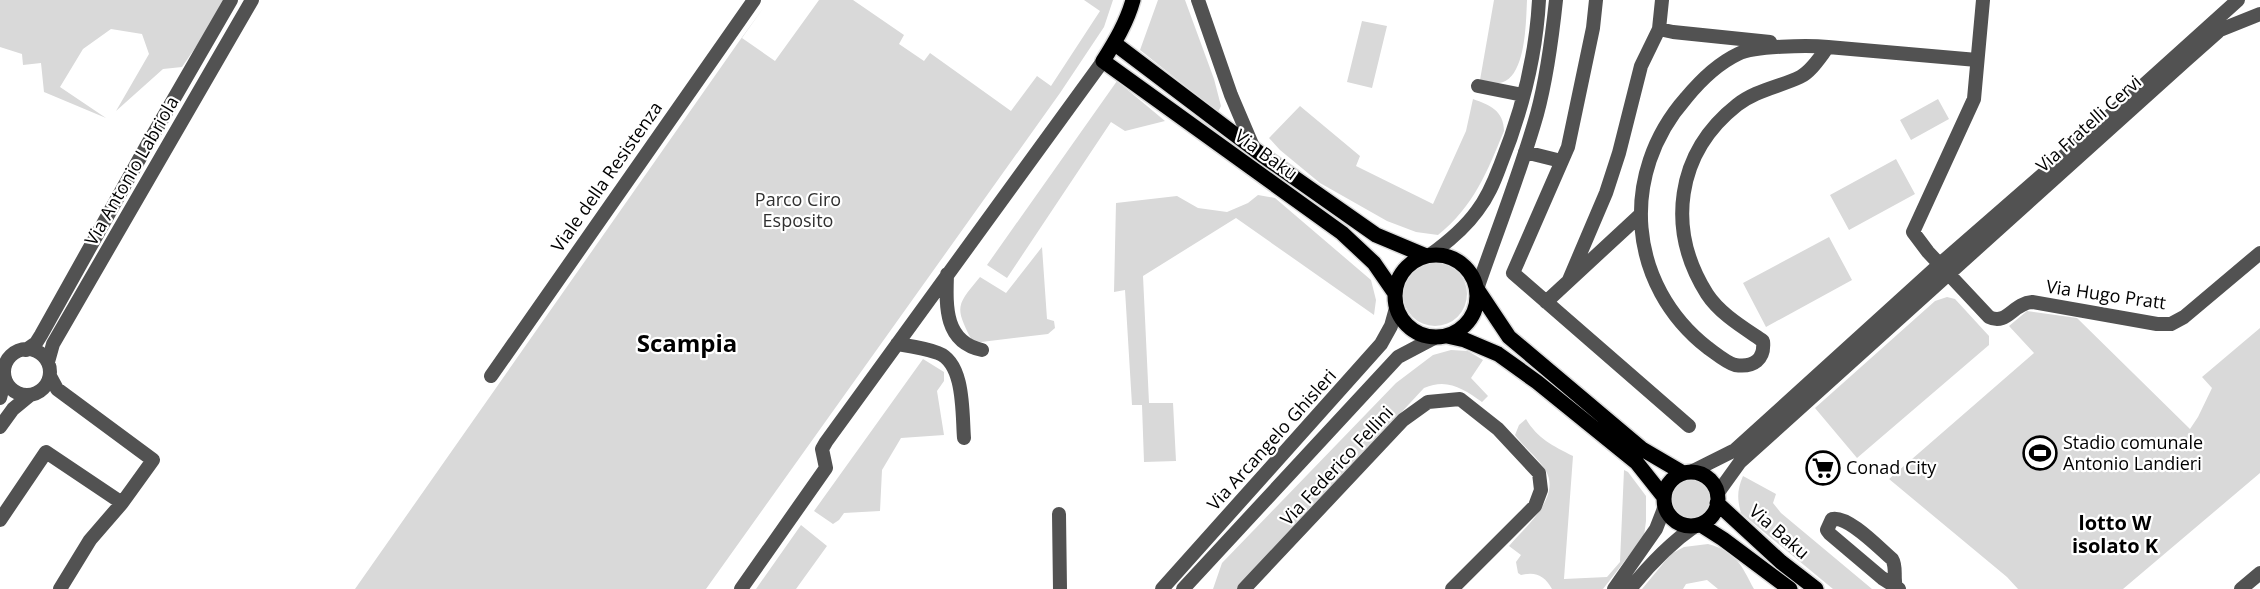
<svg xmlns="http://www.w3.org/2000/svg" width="2260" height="589" viewBox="0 0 2260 589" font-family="'Open Sans',sans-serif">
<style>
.green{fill:#d9d9d9}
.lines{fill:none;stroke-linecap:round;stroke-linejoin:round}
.major-casing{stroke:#dbdbdb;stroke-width:18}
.minor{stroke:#525252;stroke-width:14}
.major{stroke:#000;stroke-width:15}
.labels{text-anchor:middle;stroke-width:4.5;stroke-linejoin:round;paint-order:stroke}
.street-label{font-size:18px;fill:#000;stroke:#fff}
.park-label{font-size:18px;fill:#303030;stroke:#fff}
.poi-label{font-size:18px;fill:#000;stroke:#fff;text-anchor:start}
.neighbourhood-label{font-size:20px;font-weight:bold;fill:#000;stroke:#fff}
.district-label{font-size:24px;font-weight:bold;fill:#000;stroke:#fff}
</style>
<rect width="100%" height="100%" fill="#fff"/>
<path class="green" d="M0,0H228L182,67L163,69L116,111L149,54L142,34L111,29L83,49L60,87L106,118L44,92L41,63L23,65L22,54L0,47Z
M769,0L742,38L775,61L819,0H853L904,35L899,44L924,61L930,53L1011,111L1037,76L1051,86L1100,11L1084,0H1113L1104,27L1060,93L706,589H355L740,40Z
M1158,0H1185L1214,79L1221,106L1218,112L1140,50Z
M1494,0H1527C1526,21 1526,80 1499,83C1493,83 1486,81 1480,80Z
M1362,21L1387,26L1372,88L1347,82Z
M1117,81L1165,121L1125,131L1111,122L1007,278L987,265Z
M1473,99C1490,105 1504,111 1504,131C1487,172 1474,206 1438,235L1416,232L1387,221L1320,183L1280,150L1269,138L1300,106L1360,156L1356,166L1433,204L1466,131Z
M1938,99L1949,119L1911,140L1900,120Z
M1896,159L1915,194L1849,230L1830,195Z
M1258,195L1275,198L1371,280L1376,300L1374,315L1236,218L1143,276L1149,403H1173L1176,461L1144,462L1142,405H1132L1125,290L1114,292L1116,203L1177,196L1198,208L1227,212L1248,203Z
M1829,237L1852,280L1766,327L1743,283Z
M1042,247L1047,319L1054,321L1055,328L1048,334L973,343C955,307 955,307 980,277L1006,293Z
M1403 294a32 32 0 1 1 64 0a32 32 0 1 1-64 0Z
M1947,297L1955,299L1989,336V345L1857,458L1815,408L1935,301Z
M2027,311L2077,318L2190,429L2198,417L2212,388L2202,377L2260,328V473L2123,589H2018L2007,577L1889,479L2034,353L2009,326Z
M1451,350L1468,351L1483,360L1471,378L1488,396L1482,402C1463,389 1448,378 1424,388L1237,589H1213L1222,563L1396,383L1433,355Z
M923,359L944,372V381L937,391L944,435L901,438L882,470L880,511L844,513L839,520L833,524L814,511Z
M1526,419C1537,438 1553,446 1573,456L1564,579L1607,577L1620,562L1624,470L1628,472L1646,496V521L1644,536L1603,589H1552C1545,576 1536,571 1521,575L1518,573L1516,562L1521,555L1509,546C1525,527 1561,498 1546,471C1539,459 1524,447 1515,435L1519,425Z
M1743,476L1776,494L1773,503L1781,513L1872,589H1833L1741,513C1737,499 1737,490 1743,476Z
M1670 499a21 21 0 1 1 42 0a21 21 0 1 1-42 0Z
M801,525L827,546L796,589H756Z
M1708,544C1737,552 1741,565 1754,589H1718L1707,580L1686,584L1683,589H1642L1671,554L1684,547Z"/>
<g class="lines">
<defs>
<path id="major" d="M1133,0C1127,22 1115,42 1103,61L1342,233L1374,263L1394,292
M1114,43L1262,155L1376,235L1426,256
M1395 296a41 41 0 1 1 82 0a41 41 0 1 1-82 0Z
M1477,289L1509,337L1642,449L1683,473
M1447,336L1465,340L1498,354L1537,382L1637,463L1664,497
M1664 499a27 27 0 1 1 54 0a27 27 0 1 1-54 0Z
M1717,503L1781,562L1816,589
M1701,525L1723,539L1790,589"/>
</defs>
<use href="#major" class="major-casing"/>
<path class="minor" d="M1198,0L1231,95L1254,149
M1596,0L1593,28L1568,147L1513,273L1689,426
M1983,0L1974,99L1913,232L1928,252L1989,317C2007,326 2013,303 2032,302L2157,324H2171L2184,317L2260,253
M1659,29L1673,32L1770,42
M1828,47C1820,57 1811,72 1800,77C1779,87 1756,90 1737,105C1676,153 1666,229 1707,294C1720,314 1744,328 1763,341C1765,359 1754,368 1735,365C1727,363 1715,353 1708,348C1627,285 1619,174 1686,98C1700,81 1717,64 1738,54C1754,46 1808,45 1828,47L1977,60
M1478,86L1523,95
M1525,152L1561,161
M1430,255C1448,242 1464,229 1477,211C1488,197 1494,182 1500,166C1521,114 1536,57 1539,0
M947,274C946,306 944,342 982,350
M1569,280L1606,193L1619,153L1641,66L1659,29L1662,0
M1477,289C1497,231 1520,174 1537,114C1547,77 1552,38 1556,0
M1546,302L1639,216
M897,344C910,346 925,348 938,353C965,363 962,414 964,438
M4 372a23 23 0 1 1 46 0a23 23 0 1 1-46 0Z
M26,350L36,343L41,335L146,147L231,0
M48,362L53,344L252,0
M491,376L754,0
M0,398L5,379
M0,427L13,409L30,395
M1691,472L1735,450L1940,264L2096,128L2238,0
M1717,494L1740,462L2185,61L2220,30L2260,14
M1059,514L1060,589
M0,520L46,452L122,503L153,460L57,389L50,376
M60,589L90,540L122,503
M741,589L826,468L822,449L826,442L1103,61
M1162,589L1381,344L1391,326L1396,308
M1183,589L1398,357L1434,338
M1244,589L1403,420L1428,402L1460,399L1498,429L1539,473L1541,490L1535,506L1452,589
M1614,589L1656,529L1665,506
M1630,589C1650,564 1669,544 1695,526
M1894,589L1896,587C1893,577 1897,567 1892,559C1879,548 1848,515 1832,519L1827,530L1830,534L1882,578L1899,589
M2241,589L2260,573"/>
<use href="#major" class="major"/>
</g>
<defs>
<symbol id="stadium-ring" viewBox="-11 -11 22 22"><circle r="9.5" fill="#fff" stroke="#000" stroke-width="1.5"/><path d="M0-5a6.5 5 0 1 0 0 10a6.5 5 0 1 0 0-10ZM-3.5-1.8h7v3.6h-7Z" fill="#000"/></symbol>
<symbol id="supermarket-ring" viewBox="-11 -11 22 22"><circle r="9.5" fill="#fff" stroke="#000" stroke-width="1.5"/><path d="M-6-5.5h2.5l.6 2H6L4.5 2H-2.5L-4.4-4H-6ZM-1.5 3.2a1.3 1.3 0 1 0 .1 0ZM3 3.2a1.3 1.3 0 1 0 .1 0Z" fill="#000"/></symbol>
</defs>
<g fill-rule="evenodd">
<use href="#stadium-ring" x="2021" y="434" width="38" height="38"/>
<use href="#supermarket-ring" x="1804" y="449" width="38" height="38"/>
</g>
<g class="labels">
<g class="street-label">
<text transform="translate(2089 124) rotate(-42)" y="6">Via Fratelli Cervi</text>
<text transform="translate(1266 155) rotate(36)" y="6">Via Baku</text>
<text transform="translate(132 171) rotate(-60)" y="6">Via Antonio Labriola</text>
<text transform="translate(607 177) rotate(-55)" y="6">Viale della Resistenza</text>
<text transform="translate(2106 295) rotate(8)" y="6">Via Hugo Pratt</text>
<text transform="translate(1272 440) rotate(-48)" y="6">Via Arcangelo Ghisleri</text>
<text transform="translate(1337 466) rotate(-47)" y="6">Via Federico Fellini</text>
<text transform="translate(1779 532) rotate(41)" y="6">Via Baku</text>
</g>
<g class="park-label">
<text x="798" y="206">Parco Ciro<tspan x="798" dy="21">Esposito</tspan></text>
</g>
<g class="poi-label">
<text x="2063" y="449">Stadio comunale<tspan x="2063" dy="21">Antonio Landieri</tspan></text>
<text x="1846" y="474">Conad City</text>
</g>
<g class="neighbourhood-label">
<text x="2115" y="530">lotto W<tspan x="2115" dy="23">isolato K</tspan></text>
</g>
<g class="district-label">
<text x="687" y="352">Scampia</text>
</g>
</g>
</svg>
